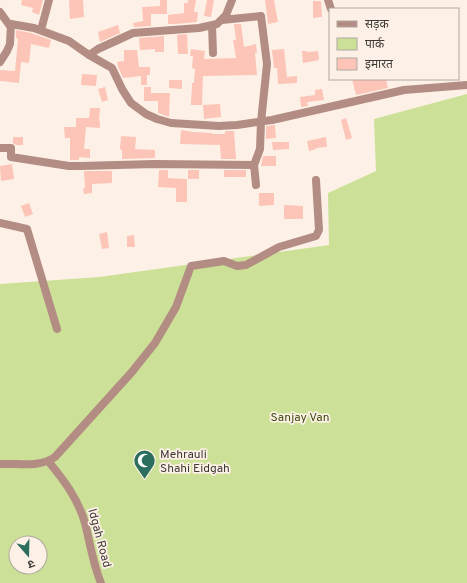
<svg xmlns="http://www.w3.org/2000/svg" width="467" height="583" viewBox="0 0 467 583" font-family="Overpass,'Noto Sans Devanagari',sans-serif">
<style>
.green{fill:#cce197;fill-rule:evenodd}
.building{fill:#fcc5b7}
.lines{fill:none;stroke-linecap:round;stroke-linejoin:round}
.minor{stroke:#b38c83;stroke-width:8}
.labels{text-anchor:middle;stroke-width:3.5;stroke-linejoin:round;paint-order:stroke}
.park-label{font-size:12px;fill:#3c490b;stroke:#fdf1e7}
.poi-label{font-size:12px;fill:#3e3a36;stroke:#fdf1e7;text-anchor:start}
.street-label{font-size:12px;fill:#3e3a36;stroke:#fdf1e7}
</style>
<rect width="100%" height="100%" fill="#fdf1e7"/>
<path class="green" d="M467,94V583H0V284L99,277L329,245L328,193L376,171L374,119ZM16,543H40V567H16Z"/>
<path class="building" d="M22,0H43L39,15L32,12L33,8L21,5Z
M69,0H83L84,17L70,19Z
M160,0H167V14H151V26L134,27L133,23L143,21L142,7L160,6Z
M188,0H196L194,12H198L197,22L176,24H168V15L184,13V3H188Z
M207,0H214L211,17L204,16Z
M265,0H274L278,22L268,24Z
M313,1H321L322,17L313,18Z
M234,24H241L244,47L256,44L257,53H255L257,75L203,76L202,105H191L192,83H194L195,69L192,68L193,56H190L191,49L205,51L204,59L236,58L233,40H236Z
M118,25L120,33L100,42L98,32Z
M16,30L31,33L51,40L49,48L31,44L29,63L21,62L19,83L0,81V70L15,71L18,39L16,38Z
M187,34L188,54H178L177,35Z
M164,36V52H155V49L140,50L139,38Z
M284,49L287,77L297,76V83L278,84L277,68H274L272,50Z
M124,50H137L139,67H150V75H147V85H141V76L123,78L118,67L117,62L124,61Z
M302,51H307V52L318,51L319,60L303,63Z
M82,74L97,75L96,86L81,85Z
M352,79H386L388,88L356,95Z
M169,80H182V89L169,88Z
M105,87L108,100L102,102L98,89Z
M144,87H151V93H170L169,117L158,113V101H144Z
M322,89L324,100L307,102L308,106L301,107L300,97L315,95V90Z
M220,104L221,117L204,119L203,105Z
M90,108H100L99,121H100V128L86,127L84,149H90V158L79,157V160H70V138H65L64,127H76V118H89Z
M346,118L352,138L346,140L341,120Z
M275,125L276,138L266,139V126Z
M181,130L193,132L212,133V134H225V131H234L236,159H221L220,145L180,144Z
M121,136L136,137L135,149L155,150V158L122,159V150L120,149Z
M13,137H23V145H16L13,143Z
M326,137L327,147L316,148V149L309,151L307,141Z
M272,142H289V149L273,150Z
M263,156H276V166H261Z
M12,164L14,179L1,181L0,166Z
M159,170H168V178L187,179V202H176V188L158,187Z
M188,170H199V179H188Z
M224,170H246V177H224Z
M84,171H112V183L92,184V193L84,194L83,188H85Z
M259,193H274V205L259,206Z
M29,203L33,214L25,217L21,206Z
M284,205L303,206V219H284Z
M107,232L109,248L102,249L99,234Z
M134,235L135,247H127V236Z"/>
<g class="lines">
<path class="minor" d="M328,0L331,9
M0,12L10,26
M222,20L261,16L267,64L261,122L260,149L254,165
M212,25L213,53
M41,30L49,0
M89,55L98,49L133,33L199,28L217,24L226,15L232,0
M0,62L7,51L10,44L11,24L34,28L69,41L89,55L112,68L122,89L131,103L146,114L157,119L171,123L219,126L237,125L272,120L404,90L467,85
M0,148H11V157L69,166H81L154,164L254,165L256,185
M0,223L27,229L57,329
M48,461C64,480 78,499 85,523C90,543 93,564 101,583
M0,464C19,463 39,468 55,457L131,373L155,343L176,307L191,266L224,261L237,266L246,265L279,247L316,236L319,230L316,180"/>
</g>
<defs>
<symbol id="mosque-pin" viewBox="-11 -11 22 30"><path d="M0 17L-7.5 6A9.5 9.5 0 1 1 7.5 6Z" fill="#2c6e5e" stroke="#fdf1e7"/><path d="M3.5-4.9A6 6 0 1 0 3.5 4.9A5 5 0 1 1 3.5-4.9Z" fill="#fff"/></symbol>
</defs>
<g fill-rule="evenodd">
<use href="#mosque-pin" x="132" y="448" width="25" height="34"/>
</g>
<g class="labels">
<g class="park-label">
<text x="300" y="421">Sanjay Van</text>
</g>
<g class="poi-label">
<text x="160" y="458">Mehrauli<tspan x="160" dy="14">Shahi Eidgah</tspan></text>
</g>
<g class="street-label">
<text transform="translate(100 538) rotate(75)" y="4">Idgah Road</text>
</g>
</g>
<rect x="329" y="8" width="130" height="72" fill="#fdf1e7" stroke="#b1a8a0"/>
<rect x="337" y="21" width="20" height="6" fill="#b38c83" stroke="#b1a8a0"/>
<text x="365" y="28" font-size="12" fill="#3e3a36">सड़क</text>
<rect x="337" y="38" width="20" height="12" fill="#cce197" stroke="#b1a8a0"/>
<text x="365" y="48" font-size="12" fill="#3e3a36">पार्क</text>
<rect x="337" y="58" width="20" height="12" fill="#fcc5b7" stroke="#b1a8a0"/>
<text x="365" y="68" font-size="12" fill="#3e3a36">इमारत</text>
<g transform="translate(28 555) rotate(160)"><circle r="19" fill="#fdf1e7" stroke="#b1a8a0"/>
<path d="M0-3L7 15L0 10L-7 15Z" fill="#2c6e5e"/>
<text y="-6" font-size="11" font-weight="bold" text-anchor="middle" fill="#3e3a36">उ</text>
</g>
</svg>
